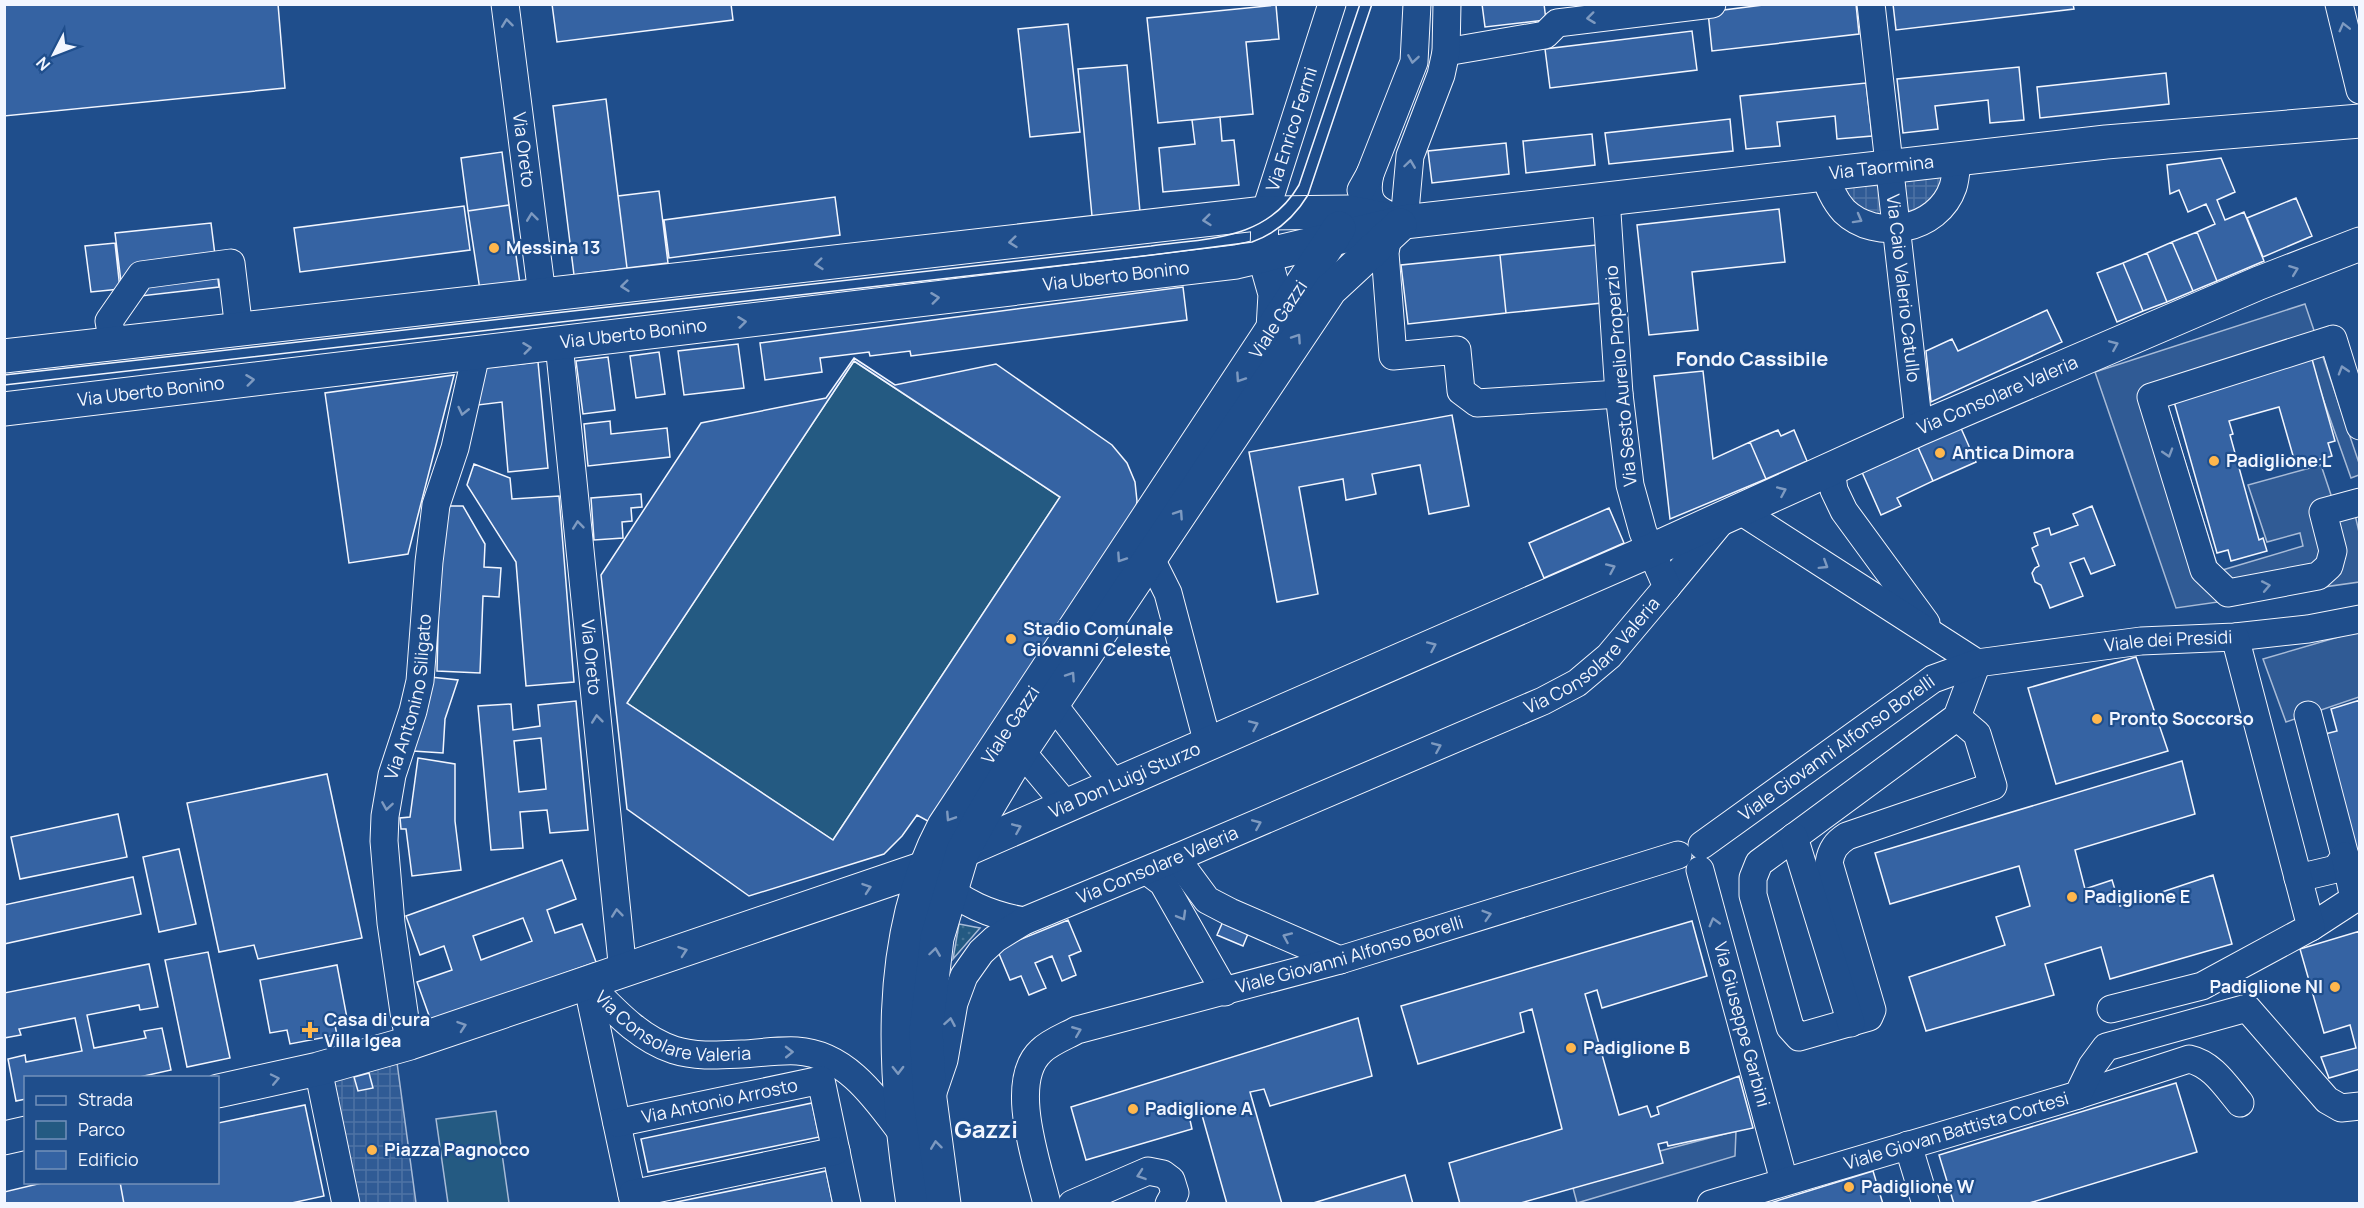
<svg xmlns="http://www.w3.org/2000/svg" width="2364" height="1208" viewBox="0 0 2364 1208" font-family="Manrope,sans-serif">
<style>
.grass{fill:url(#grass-dots);stroke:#a8bbd7;stroke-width:1.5}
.park{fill:#245a82;stroke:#a8bbd7;stroke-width:1.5}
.parking{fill:#305b95;stroke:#a8bbd7;stroke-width:1.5}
.plaza{fill:url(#plaza-grid);stroke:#a8bbd7;stroke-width:1.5}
.building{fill:#3563a3;stroke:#f2f6ff;stroke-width:1.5;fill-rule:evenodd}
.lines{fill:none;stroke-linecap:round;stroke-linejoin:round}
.minor-casing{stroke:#f2f6ff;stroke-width:29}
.major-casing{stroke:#f2f6ff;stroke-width:35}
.minor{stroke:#1f4e8c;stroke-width:27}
.major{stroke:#1f4e8c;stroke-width:33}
.tram{stroke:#f2f6ff;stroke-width:1.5}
.wall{stroke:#f2f6ff;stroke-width:3}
.oneway{stroke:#7e9ac0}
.poi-dot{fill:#ffb74d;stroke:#1f4e8c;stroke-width:2}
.labels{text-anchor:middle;stroke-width:4.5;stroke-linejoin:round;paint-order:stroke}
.street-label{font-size:18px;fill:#f2f6ff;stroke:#1f4e8c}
.poi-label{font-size:18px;font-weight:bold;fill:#f2f6ff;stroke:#1f4e8c;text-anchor:start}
.neighbourhood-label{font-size:20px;font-weight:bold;fill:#f2f6ff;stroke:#1f4e8c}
.district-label{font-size:24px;font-weight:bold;fill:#f2f6ff;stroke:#1f4e8c}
</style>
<defs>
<pattern id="grass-dots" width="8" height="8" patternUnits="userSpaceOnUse" patternTransform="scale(1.5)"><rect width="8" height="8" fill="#245a82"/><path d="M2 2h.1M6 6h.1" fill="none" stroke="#447295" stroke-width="1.8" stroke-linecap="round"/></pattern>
<pattern id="plaza-grid" width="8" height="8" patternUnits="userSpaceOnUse" patternTransform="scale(1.5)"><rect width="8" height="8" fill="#305b95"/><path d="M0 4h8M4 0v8" fill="none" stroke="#4e73a5"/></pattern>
</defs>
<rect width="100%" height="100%" fill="#1f4e8c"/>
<path class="grass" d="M959,924L980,928L953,959Z"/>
<path class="park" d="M854,361L1060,497L833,840L627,703Z
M496,1111L509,1203H448L436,1119Z"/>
<path class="parking" d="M2305,304L2359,463V475L2351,478L2303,342L2162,387L2219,571L2303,546L2300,533L2267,542L2248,485L2321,465L2337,513L2354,510L2359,532V582L2176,608L2095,372Z
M2359,631V697L2286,722L2263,659Z
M1736,1131L1735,1156L1577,1203L1573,1188L1660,1151Z"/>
<path class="plaza" d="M1957,159L1943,204L1878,228L1824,174Z
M395,1048L416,1203H346L318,1069Z"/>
<path class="building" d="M4,4H278L285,88L4,116Z
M552,4H731L733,20L557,42Z
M1482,4H1544L1546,20L1485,27Z
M1771,4H1856L1859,34L1712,51L1708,12Z
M1893,4H2073L2074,9L1896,30Z
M1276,5L1279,39L1246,42L1253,114L1158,123L1147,18Z
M1068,24L1080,132L1030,137L1018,29Z
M1692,31L1697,70L1550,88L1545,49Z
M1127,65L1140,212L1092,216L1078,69Z
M2019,67L2024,120L1990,123L1988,100L1935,106L1938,129L1903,133L1897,79Z
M2166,73L2169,104L2040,118L2037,87Z
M1866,83L1872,136L1837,139L1835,116L1777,122L1780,146L1746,149L1740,96Z
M606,99L627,268L574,275L553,106Z
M1220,117L1222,141L1234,140L1239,185L1163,192L1159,148L1195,144L1192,120Z
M1730,119L1733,151L1609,164L1605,133Z
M1592,134L1595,165L1526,173L1523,141Z
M1506,143L1509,174L1432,183L1428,151Z
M502,152L509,205L468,211L461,158Z
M2221,158L2235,192L2217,200L2225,220L2244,212L2264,261L2217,281L2197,232L2215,224L2206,204L2188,212L2179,190L2170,194L2167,165Z
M659,191L668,263L627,268L618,196Z
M835,197L840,235L669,258L664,220Z
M2296,198L2312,236L2263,257L2247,218Z
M509,205L520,284L480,290L468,211Z
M464,206L470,250L300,272L294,228Z
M1779,209L1785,262L1692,272L1698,330L1649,335L1637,225Z
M211,223L219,287L123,298L115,233Z
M2197,232L2217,281L2193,291L2172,242Z
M2172,242L2193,291L2167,302L2147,253Z
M115,243L120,289L91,292L85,246Z
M1596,245L1602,303L1506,313L1500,255Z
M2147,253L2167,302L2143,311L2123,263Z
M1500,255L1506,313L1408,324L1401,265Z
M2123,263L2143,311L2117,322L2097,273Z
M1183,287L1187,320L911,356L910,351L870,356L869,352L820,358L822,372L765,380L760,343Z
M2047,310L2062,342L1931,402L1926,351L1952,339L1958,351Z
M738,344L744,388L684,395L678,351Z
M659,352L665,394L636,398L630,356Z
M2310,352L2335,441L2328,443L2332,456L2296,466L2279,407L2229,421L2233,434L2230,435L2259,540L2263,538L2267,551L2231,561L2228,550L2217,553L2171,391Z
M608,357L615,410L583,414L576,361Z
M854,358L895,385L996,364L1112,445L1127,463L1135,482L1137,501L1134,520L935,825L917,815L902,836L884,854L749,896L627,809L601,575L701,423L826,398ZM854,361L1060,497L833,840L627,703Z
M538,362L548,468L508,472L502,402L478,405L484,368Z
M1703,371L1713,459L1750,442L1766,479L1670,519L1654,376Z
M454,375L408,554L349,563L325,393Z
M1452,415L1469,506L1429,514L1420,465L1372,474L1376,494L1346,500L1343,479L1299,487L1318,594L1277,602L1249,452Z
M610,421L611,434L667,428L670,457L588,466L584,424Z
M1960,426L1976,462L1933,481L1917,445Z
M1778,430L1781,436L1794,430L1807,461L1766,479L1750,442Z
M1917,445L1933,481L1897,498L1901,506L1881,515L1861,470Z
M474,464L510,478L512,499L559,496L574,682L526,686L516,562L467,485Z
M641,494L642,507L631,508L632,521L622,522L623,538L594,540L591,498Z
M441,506H463L485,544L484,567L501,568L499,597L483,596L480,673L437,671Z
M2092,506L2115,565L2091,574L2084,558L2070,563L2083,596L2050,608L2041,585L2035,582L2032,573L2035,568L2039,566L2032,548L2038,545L2034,533L2049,528L2051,535L2078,525L2073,514Z
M1609,508L1624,543L1544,578L1529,543Z
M2136,657L2168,751L2056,784L2028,688Z
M421,676L458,680L445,719L443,753L413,751Z
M2360,700V917L2313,737L2337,731L2331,709Z
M576,701L588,830L550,833L547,810L520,812L523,848L491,850L478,706L511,704L513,730L540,726L538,705ZM541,738L546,789L519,792L514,741Z
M418,758L455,764V821L461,870L412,876L406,829H401L400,818L410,817Z
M2182,761L2195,814L2075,850L2085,889L2112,880L2120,906L2213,875L2232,944L2110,979L2101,947L2045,964L2054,995L1926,1031L1909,977L2005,945L1996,917L2030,906L2019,866L1890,904L1875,853Z
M327,774L362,938L258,959L254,945L219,952L187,803Z
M118,814L127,857L20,879L11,837Z
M179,849L196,924L159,932L143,857Z
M562,860L576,899L547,910L555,933L582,924L596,962L431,1021L417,982L452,970L444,946L420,955L406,916ZM523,918L532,941L481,960L473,936Z
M133,877L141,914L4,944V905Z
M1232,901L1257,912L1243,946L1217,935Z
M1068,920L1081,951L1069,956L1076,975L1062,981L1052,956L1035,963L1046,988L1029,995L1021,976L1010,980L997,949Z
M1692,921L1707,976L1602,1008L1597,990L1585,994L1619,1115L1647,1106L1651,1117L1659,1114L1657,1107L1739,1076L1753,1128L1668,1146L1667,1142L1658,1144L1663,1163L1517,1204H1460L1449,1163L1562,1129L1532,1009L1520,1013L1524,1032L1418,1064L1401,1006Z
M2360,931V1069L2329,1078L2321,1057L2356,1048L2350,1025L2324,1033L2300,949Z
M208,952L230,1058L187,1067L165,960Z
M149,964L158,1007L140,1010L139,1005L87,1015L94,1048L146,1038L144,1031L162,1028L171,1070L135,1078H26V1099L16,1101L8,1059L25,1055L26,1062L82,1051L75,1018L19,1029L21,1035L4,1038V993Z
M337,965L347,1018L334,1020L337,1035L290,1044L287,1030L270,1033L260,980Z
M1358,1018L1372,1076L1270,1106L1264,1089L1250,1092L1282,1204H1227L1200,1108L1188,1111L1192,1129L1086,1160L1071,1107Z
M369,1073L373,1088L358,1091L354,1077Z
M2176,1083L2197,1152L2026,1204H1954L1939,1155Z
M812,1103L819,1137L648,1172L641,1139Z
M305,1105L324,1196L287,1204H124L120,1182H218V1123Z
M826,1171L833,1204H667Z
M1873,1171L1883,1204H1767Z
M1405,1175L1413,1204H1310Z
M46,1182H120L124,1204H4V1192Z"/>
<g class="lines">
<defs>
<g id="minor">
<path id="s1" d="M505,4L542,295"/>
<path id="s2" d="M1871,4L1919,429"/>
<path d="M2339,4L2360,90"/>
<path d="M1446,52L1545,35L1557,23L1712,4"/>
<path d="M1370,174C1363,205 1377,211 1404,222L1410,156L1441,75L1446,52L1447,4"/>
<path d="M1824,174C1829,187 1834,200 1844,211C1876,242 1938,231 1953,187C1956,178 1956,168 1957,159"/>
<path d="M1361,190L1370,174L1414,62L1417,4"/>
<path d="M1388,235L1385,253L1393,356L1457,350L1461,391L1477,403L1619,394"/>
<path id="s3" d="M1264,255L1265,213L1332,4"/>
<path d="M113,344L109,321L141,275L231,263L239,330"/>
<path id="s4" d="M559,344L623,972"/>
<path d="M2360,426L2333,339L2151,397L2204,570L2228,593L2318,576L2329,566L2333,551L2323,512L2360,502"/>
<path d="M1831,469L1834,490L1844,511L1926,623"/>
<path d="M1739,510L1977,663"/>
<path d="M1150,557L1168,593L1208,744"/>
<path d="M1667,587L1724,518"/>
<path d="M1052,703L1115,785"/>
<path d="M1957,717L1977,734L1993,786L1847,836C1836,843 1831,850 1829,863L1872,1010L1869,1017L1799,1037L1790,1027L1753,895V878L1759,863L1957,717L1977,663"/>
<path d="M1021,751L1067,806"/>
<path d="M1794,837L1851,1023"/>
<path id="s5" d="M1702,845L1933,679L1977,663L2141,641L2235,637L2308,629L2360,619"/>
<path d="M1176,858L1207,900L1230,912L1340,960"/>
<path id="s6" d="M1700,870L1784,1181"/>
<path d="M1147,871L1163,883L1225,992"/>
<path d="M2298,878L2336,869L2345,856L2308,715"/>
<path d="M936,879C962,903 990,915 1024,921"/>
<path d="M2311,927L2354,899L2345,856"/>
<path id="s7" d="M587,983C613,1009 638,1038 674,1050C696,1057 720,1055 742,1054C760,1053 779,1050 797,1051C846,1054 875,1097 902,1133"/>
<path d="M587,983L634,1204"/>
<path d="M2111,1009L2202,986L2311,927L2235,637"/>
<path id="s8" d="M410,1043L405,1019L391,923L384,841L385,816L392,775L413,711L420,681L429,562L436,505L455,448L476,354"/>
<path d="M318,1069L346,1204"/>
<path id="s9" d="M932,1095L944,1060L954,1003L964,976L981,952L995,939L1024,921L1176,858L1543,701L1577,683L1609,656L1667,587L1643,532L1630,485L1619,394L1606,198"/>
<path d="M2078,1095L2189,1059C2212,1064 2225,1085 2240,1103"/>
<path id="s10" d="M617,1123L821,1080L847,1204"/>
<path d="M1908,1145L1926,1204"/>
<path d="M632,1194L836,1151"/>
<path id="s11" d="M1047,1204C1038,1165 1007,1082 1041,1051C1050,1042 1066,1036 1077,1030L1340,960L1678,855"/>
<path d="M1072,1204L1148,1171L1163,1174L1171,1180L1175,1193L1169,1204"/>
<path id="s12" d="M1711,1204L2078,1095L2092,1066L2106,1047L2247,1008L2327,1100L2341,1108L2360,1106"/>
</g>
<g id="major">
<path d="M1264,255L1275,294L1273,329"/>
<path d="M4,356L1265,213L1348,212L1384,219"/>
<path id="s13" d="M4,409L1236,262L1404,222L2106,142L2360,121"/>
<path id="s14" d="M218,1091L318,1069L410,1043L924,868L1652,550L1919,429L2259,283L2360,244"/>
<path d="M4,1138L26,1133"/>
<path id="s15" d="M913,1204C894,1079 883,941 944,826L1339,228"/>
<path d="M944,1204L930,1099L926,1031L937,938L963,851L981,818L1021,751L1330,290L1400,225"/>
</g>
</defs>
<use href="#minor" class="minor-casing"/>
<use href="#major" class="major-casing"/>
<use href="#minor" class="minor"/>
<use href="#major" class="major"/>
<path class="tram" d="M4,375L1151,246C1208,238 1266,241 1299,185L1360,4
M4,385L1152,255L1252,242C1277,233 1294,218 1308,195L1372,4"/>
<path class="wall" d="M2359,4L2360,5"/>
</g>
<defs><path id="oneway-chevron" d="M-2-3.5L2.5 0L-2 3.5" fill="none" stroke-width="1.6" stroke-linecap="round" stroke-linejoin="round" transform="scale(1.5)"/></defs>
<g class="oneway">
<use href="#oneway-chevron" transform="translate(1591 18) rotate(173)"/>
<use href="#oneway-chevron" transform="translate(507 23) rotate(-97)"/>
<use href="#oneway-chevron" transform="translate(2344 27) rotate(-104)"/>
<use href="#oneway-chevron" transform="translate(1413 59) rotate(99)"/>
<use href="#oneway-chevron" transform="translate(1410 164) rotate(-82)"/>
<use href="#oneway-chevron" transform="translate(532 217) rotate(-97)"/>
<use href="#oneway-chevron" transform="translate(1858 219) rotate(29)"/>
<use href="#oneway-chevron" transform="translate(1207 220) rotate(174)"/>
<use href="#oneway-chevron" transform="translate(1013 242) rotate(174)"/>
<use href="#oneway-chevron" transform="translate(819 264) rotate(174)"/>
<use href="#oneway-chevron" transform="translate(2294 270) rotate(-21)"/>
<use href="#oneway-chevron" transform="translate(625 286) rotate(174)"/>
<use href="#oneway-chevron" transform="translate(935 298) rotate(-7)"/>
<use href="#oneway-chevron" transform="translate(742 322) rotate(-7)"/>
<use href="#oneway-chevron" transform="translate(1297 338) rotate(-56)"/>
<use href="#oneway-chevron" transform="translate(2114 345) rotate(-23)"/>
<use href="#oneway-chevron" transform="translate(527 348) rotate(-7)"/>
<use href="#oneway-chevron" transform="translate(2343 370) rotate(-107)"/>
<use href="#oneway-chevron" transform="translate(1240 378) rotate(124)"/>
<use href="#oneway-chevron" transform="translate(250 380) rotate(-7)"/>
<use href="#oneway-chevron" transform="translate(463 411) rotate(103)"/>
<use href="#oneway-chevron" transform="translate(2168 453) rotate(73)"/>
<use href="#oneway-chevron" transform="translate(1782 491) rotate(-24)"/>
<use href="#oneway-chevron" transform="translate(1179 514) rotate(-56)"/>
<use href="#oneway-chevron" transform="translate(578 525) rotate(-96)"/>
<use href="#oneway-chevron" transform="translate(1121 558) rotate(124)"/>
<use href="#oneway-chevron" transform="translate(1824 565) rotate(32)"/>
<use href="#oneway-chevron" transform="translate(1611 568) rotate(-24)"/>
<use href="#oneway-chevron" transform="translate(2266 586) rotate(-11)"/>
<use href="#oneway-chevron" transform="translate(1432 646) rotate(-24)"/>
<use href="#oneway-chevron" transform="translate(1071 676) rotate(-56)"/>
<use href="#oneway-chevron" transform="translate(597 719) rotate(-96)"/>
<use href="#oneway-chevron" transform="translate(1254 725) rotate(-24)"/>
<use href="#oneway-chevron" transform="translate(1437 747) rotate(-23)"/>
<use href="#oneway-chevron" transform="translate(387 806) rotate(99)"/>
<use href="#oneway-chevron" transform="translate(950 817) rotate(123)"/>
<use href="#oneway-chevron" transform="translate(1257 824) rotate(-23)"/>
<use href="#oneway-chevron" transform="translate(1017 828) rotate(-23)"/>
<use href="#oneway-chevron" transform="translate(867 888) rotate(-19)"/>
<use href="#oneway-chevron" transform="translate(617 913) rotate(-96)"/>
<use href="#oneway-chevron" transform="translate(1487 915) rotate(-17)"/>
<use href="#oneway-chevron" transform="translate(1182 916) rotate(60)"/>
<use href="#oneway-chevron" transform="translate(1714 922) rotate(-105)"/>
<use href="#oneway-chevron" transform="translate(1287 937) rotate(-156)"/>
<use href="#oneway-chevron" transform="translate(683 951) rotate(-19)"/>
<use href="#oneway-chevron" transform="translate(935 952) rotate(-82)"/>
<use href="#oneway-chevron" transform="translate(950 1022) rotate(-80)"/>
<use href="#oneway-chevron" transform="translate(462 1026) rotate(-19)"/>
<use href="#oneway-chevron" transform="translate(1077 1031) rotate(-22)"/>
<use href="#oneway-chevron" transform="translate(789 1052) rotate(-1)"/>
<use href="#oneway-chevron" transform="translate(898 1070) rotate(89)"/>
<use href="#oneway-chevron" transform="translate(275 1079) rotate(-12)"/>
<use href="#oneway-chevron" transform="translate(936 1145) rotate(-97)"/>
<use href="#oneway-chevron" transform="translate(1141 1175) rotate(161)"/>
</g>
<g class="poi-dot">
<circle cx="494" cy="248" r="6"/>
<circle cx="1940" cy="453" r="6"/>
<circle cx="2214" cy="461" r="6"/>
<circle cx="1011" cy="639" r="6"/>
<circle cx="2097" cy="719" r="6"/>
<circle cx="2072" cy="897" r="6"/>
<circle cx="2335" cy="987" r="6"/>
<path d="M307 1021h6v6h6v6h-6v6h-6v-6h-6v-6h6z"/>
<circle cx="1571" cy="1048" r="6"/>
<circle cx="1133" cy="1109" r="6"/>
<circle cx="372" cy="1150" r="6"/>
<circle cx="1849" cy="1187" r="6"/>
</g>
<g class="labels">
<g class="street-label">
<text dy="6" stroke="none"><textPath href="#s3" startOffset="130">Via Enrico Fermi</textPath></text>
<text dy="6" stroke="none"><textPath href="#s1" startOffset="147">Via Oreto</textPath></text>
<text dy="6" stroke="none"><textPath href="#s13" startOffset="1894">Via Taormina</textPath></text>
<text dy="6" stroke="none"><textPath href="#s13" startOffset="1120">Via Uberto Bonino</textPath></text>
<text dy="6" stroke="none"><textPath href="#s2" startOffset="286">Via Caio Valerio Catullo</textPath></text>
<text dy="6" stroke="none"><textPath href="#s15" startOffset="993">Viale Gazzi</textPath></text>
<text dy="6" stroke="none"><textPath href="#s13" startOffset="634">Via Uberto Bonino</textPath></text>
<text transform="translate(1621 376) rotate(-95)" y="6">Via Sesto Aurelio Properzio</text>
<text dy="6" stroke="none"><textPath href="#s13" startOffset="148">Via Uberto Bonino</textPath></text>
<text dy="6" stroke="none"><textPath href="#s14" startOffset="1914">Via Consolare Valeria</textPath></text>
<text dy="6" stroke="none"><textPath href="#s5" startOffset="524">Viale dei Presidi</textPath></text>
<text dy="6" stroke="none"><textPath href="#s9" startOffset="837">Via Consolare Valeria</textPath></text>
<text dy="6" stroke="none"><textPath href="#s4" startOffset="315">Via Oreto</textPath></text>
<text dy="6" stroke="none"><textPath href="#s8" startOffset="351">Via Antonino Siligato</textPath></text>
<text dy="6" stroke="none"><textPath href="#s15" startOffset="507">Viale Gazzi</textPath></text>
<text dy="6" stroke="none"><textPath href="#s5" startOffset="166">Viale Giovanni Alfonso Borelli</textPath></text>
<text dy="6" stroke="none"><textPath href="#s14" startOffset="960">Via Don Luigi Sturzo</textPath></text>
<text dy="6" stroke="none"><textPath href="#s9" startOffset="351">Via Consolare Valeria</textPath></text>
<text dy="6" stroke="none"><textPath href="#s11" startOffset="484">Viale Giovanni Alfonso Borelli</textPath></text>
<text dy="6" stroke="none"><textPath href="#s7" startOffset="102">Via Consolare Valeria</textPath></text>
<text dy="6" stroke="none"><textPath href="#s6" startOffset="160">Via Giuseppe Garbini</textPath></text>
<text dy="6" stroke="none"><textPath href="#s10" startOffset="105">Via Antonio Arrosto</textPath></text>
<text dy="6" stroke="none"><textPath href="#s12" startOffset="256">Viale Giovan Battista Cortesi</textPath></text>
</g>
<g class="poi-label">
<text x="506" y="254">Messina 13</text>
<text x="1952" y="459">Antica Dimora</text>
<text x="2226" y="467">Padiglione L</text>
<text x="1023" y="635">Stadio Comunale<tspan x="1023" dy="21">Giovanni Celeste</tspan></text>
<text x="2109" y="725">Pronto Soccorso</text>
<text x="2084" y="903">Padiglione E</text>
<text x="2323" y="993" text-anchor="end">Padiglione NI</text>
<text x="324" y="1026">Casa di cura<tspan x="324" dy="21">Villa Igea</tspan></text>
<text x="1583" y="1054">Padiglione B</text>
<text x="1145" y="1115">Padiglione A</text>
<text x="384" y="1156">Piazza Pagnocco</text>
<text x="1861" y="1193">Padiglione W</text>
</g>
<g class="neighbourhood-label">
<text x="1752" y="366">Fondo Cassibile</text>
</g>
<g class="district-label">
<text x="986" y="1138">Gazzi</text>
</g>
</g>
<rect width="2364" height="1208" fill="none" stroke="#f2f6ff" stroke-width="12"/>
<rect x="24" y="1076" width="195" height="108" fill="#1f4e8c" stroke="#7391ba" stroke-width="1.5"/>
<rect x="36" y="1096" width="30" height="9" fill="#1f4e8c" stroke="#7391ba" stroke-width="1.5"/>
<text x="78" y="1106" font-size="18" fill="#f2f6ff">Strada</text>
<rect x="36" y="1121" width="30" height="18" fill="#245a82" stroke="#7391ba" stroke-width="1.5"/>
<text x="78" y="1136" font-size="18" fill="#f2f6ff">Parco</text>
<rect x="36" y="1151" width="30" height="18" fill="#3563a3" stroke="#7391ba" stroke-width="1.5"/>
<text x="78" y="1166" font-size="18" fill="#f2f6ff">Edificio</text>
<g transform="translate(54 54) rotate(228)" stroke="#1f4e8c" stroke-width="4.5" paint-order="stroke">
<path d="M0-4.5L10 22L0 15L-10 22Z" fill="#f2f6ff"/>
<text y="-9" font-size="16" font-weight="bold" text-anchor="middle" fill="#f2f6ff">N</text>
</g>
</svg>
